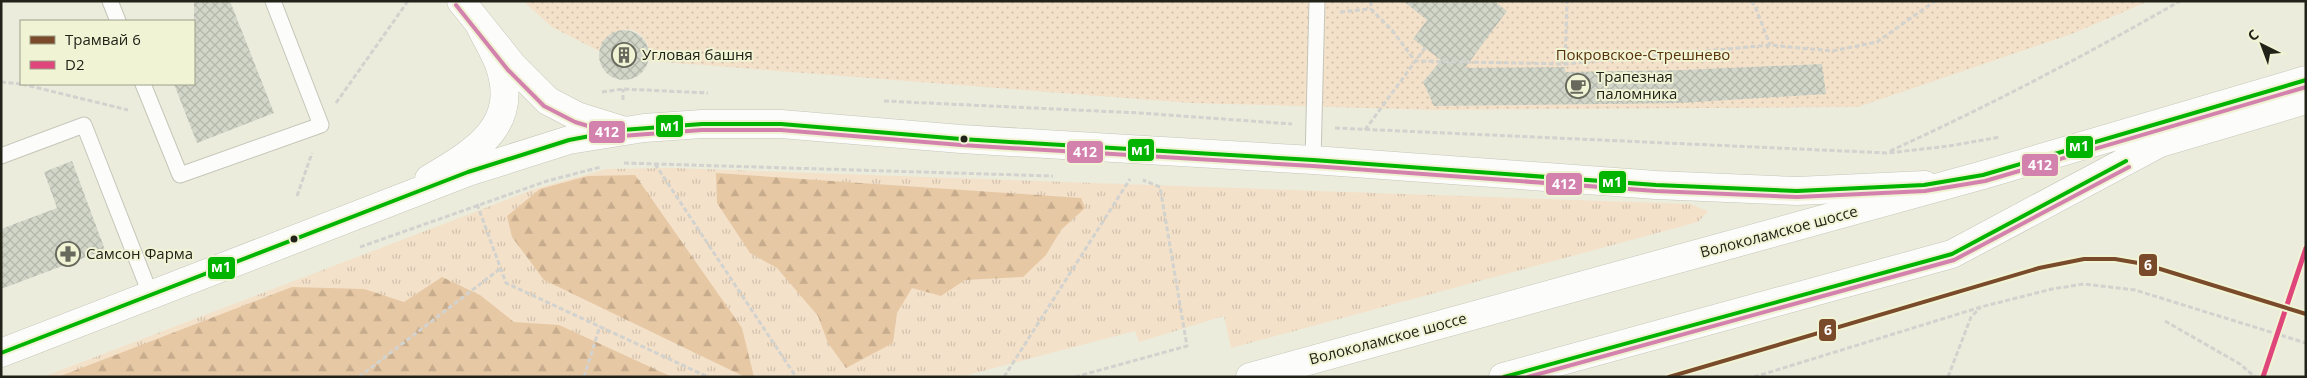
<svg xmlns="http://www.w3.org/2000/svg" width="2307" height="378" viewBox="0 0 2307 378" font-family="'Open Sans',sans-serif">
<style>
.grass{fill:url(#grass-tufts)}
.forest{fill:url(#forest-firs)}
.park{fill:url(#park-dots)}
.building{fill:url(#building-cross-hatch)}
.lines{fill:none;stroke-linecap:round;stroke-linejoin:round}
.lane-casing{stroke:#c5c6b9;stroke-width:17}
.street-casing{stroke:#c5c6b9;stroke-width:29}
.secondary-casing{stroke:#c5c6b9;stroke-width:29}
.primary-casing{stroke:#c5c6b9;stroke-width:29}
.path{stroke:#d2d2ce;stroke-width:3;stroke-dasharray:5 2.5;stroke-linecap:butt}
.lane{stroke:#fcfcfa;stroke-width:15}
.street{stroke:#fcfcfa;stroke-width:28}
.secondary{stroke:#fcfcfa;stroke-width:28}
.primary{stroke:#fcfcfa;stroke-width:28}
.bus-1-casing{stroke:#f1f3d5;stroke-width:8}
.bus-2-casing{stroke:#f1f3d5;stroke-width:8}
.bus-1{stroke:#01b400;stroke-width:4}
.bus-2{stroke:#d382ad;stroke-width:4}
.rail-1-casing{stroke:#f1f3d5;stroke-width:9}
.rail-1{stroke:#df477c;stroke-width:5}
.tram-1-casing{stroke:#f1f3d5;stroke-width:8}
.tram-1{stroke:#7a4b2a;stroke-width:4}
.bus-dot{fill:#222318;stroke:#f1f3d5;stroke-width:2}
.labels{text-anchor:middle;stroke-width:4;stroke-linejoin:round;paint-order:stroke}
.poi-label{font-size:15px;fill:#222318;stroke:#f1f3d5;text-anchor:start}
.park-label{font-size:15px;fill:#58320a;stroke:#f1f3d5}
.street-label{font-size:15px;fill:#222318;stroke:#f1f3d5}
.line-badge{stroke:#f1f3d5;stroke-width:2}
.badge-label{font-size:14px;text-anchor:middle;font-weight:bold;fill:#fff}
</style>
<defs>
<pattern id="grass-tufts" width="24" height="20" patternUnits="userSpaceOnUse" patternTransform="scale(1.25)"><rect width="24" height="20" fill="#f4e1ca"/><path d="M3 7l-1-3M5 7V3M7 7l1-3M15 17l-1-3M17 17v-4M19 17l1-3" fill="none" stroke="#d1c1ad"/></pattern>
<pattern id="forest-firs" width="22" height="20" patternUnits="userSpaceOnUse" patternTransform="scale(1.25)"><rect width="22" height="20" fill="#e7c8a4"/><path d="M5 1l3.5 6h-7zM16 11l3.5 6h-7z" fill="#c6ac8c"/></pattern>
<pattern id="park-dots" width="8" height="8" patternUnits="userSpaceOnUse" patternTransform="scale(1.25)"><rect width="8" height="8" fill="#f4e1ca"/><path d="M2 2h.1M6 6h.1" fill="none" stroke="#d1c1ad" stroke-width="1.8" stroke-linecap="round"/></pattern>
<pattern id="building-cross-hatch" width="8" height="8" patternUnits="userSpaceOnUse" patternTransform="scale(1.25)"><rect width="8" height="8" fill="#d2d6c9"/><path d="M0 0l8 8M0 8l8-8" fill="none" stroke="#b4b7ac"/></pattern>
</defs>
<rect width="100%" height="100%" fill="#ebecdc"/>
<path class="grass" d="M672,168L1690,204L1708,211L1698,222L1231,348L1224,316L1139,342L1135,331L960,377H43L535,189L606,169Z"/>
<path class="forest" d="M716,173L1081,198L1085,208L1061,230L1046,255L1023,277L965,280L941,296L912,288L897,313L893,343L846,368L828,343L818,316L777,268L750,253L717,203Z
M635,175L742,328L754,377H745L544,280L512,237L507,216L540,189L588,176Z
M442,277L480,295L514,322L559,325L672,377H58L292,287L364,289L404,302Z"/>
<path class="park" d="M523,1H2149L2074,33L1858,107L1434,110L1191,103L650,61C649,55 650,49 646,42C634,20 605,30 599,51L552,27Z"/>
<path class="building" d="M194,1H230L274,113L197,143L174,84H194Z
M1403,1H1494L1507,11L1465,68L1565,67V72L1682,70L1822,64L1826,94L1681,103L1434,106L1423,82L1441,60L1413,39L1427,20Z
M599 55a25 25 0 1 1 50 0a25 25 0 1 1-50 0Z
M72,161L105,250L1,289V229L57,208L44,172Z"/>
<g class="lines">
<defs>
<path id="lane" d="M110,1L118,21
M143,84L180,175L321,125L273,1
M1,156L84,125L151,296
M1313,160L1317,1"/>
<path id="street" d="M461,1L513,66L548,101L577,116L622,130
M429,179C474,152 521,126 499,64C494,51 486,38 480,26"/>
<path id="secondary" d="M1,353L468,172L569,140L644,128L702,124H781L961,139L1313,160L1656,185L1797,191L1925,185"/>
<path id="primary" d="M1250,377L1983,175L2306,80
M1503,377L1952,254L2160,143L2306,100"/>
</defs>
<use href="#lane" class="lane-casing"/>
<use href="#street" class="street-casing"/>
<use href="#secondary" class="secondary-casing"/>
<use href="#primary" class="primary-casing"/>
<path class="path" d="M1371,1V9L1392,30L1415,61L1565,64L1770,45L1832,51L1877,42L1935,1
M1751,1L1755,6L1770,45
M1340,12L1371,9
M1565,64L1567,1
M1,82L21,84
M22,84L128,110
M602,92L623,89L708,93
M623,100V89
M884,101L1140,113L1292,124
M336,103L408,1
M1335,128L1888,153L1949,146L2000,137
M1365,130L1425,48
M1890,151C1989,106 2086,55 2180,1
M624,163L1053,176
M655,164L796,377
M297,196L312,153
M477,204L506,283L708,377
M360,247L547,181L601,167
M2165,321L2240,364L2255,377
M359,377L501,268
M584,377L600,326
M1004,377L1130,179
M1075,377L1187,346L1160,187L1143,180
M1754,377L1981,307L2052,289L2084,284L2135,290L2306,343
M1948,377L1971,317L1980,308"/>
<use href="#lane" class="lane"/>
<use href="#street" class="street"/>
<use href="#secondary" class="secondary"/>
<use href="#primary" class="primary"/>
<defs>
<path id="bus-1" d="M1,353L468,172L569,140L622,130L702,124H781L961,139L1313,160L1656,185L1797,191L1924,185L1983,175L2306,80
M1504,377L1952,254L2126,161"/>
<path id="bus-2" d="M456,5L508,70L544,106L575,122L621,136L702,130H781L961,145L1313,166L1656,191L1797,197L1925,191L1985,181L2306,87
M1528,377L1954,260L2129,167"/>
</defs>
<use href="#bus-1" class="bus-1-casing"/>
<use href="#bus-2" class="bus-2-casing"/>
<use href="#bus-1" class="bus-1"/>
<use href="#bus-2" class="bus-2"/>
<defs>
<path id="rail-1" d="M2263,377L2306,248"/>
</defs>
<use href="#rail-1" class="rail-1-casing"/>
<use href="#rail-1" class="rail-1"/>
<defs>
<path id="tram-1" d="M1669,377L2039,268L2084,259H2115L2144,264L2306,314"/>
</defs>
<use href="#tram-1" class="tram-1-casing"/>
<use href="#tram-1" class="tram-1"/>
</g>
<defs>
<symbol id="building-ring" viewBox="-11 -11 22 22"><circle r="9.5" fill="#f1f3d5" stroke="#68695d" stroke-width="1.5"/><path d="M-4-6H4V6H1V3H-1V6H-4ZM-2.5-4.3h1.7v1.8h-1.7ZM.8-4.3h1.7v1.8H.8ZM-2.5-1h1.7V.8h-1.7ZM.8-1h1.7V.8H.8Z" fill="#68695d"/></symbol>
<symbol id="cafe-ring" viewBox="-11 -11 22 22"><circle r="9.5" fill="#f1f3d5" stroke="#68695d" stroke-width="1.5"/><path d="M-5.5-4.5H6V0H3Q3 3.5 0 3.5H-2.5Q-5.5 3.5-5.5 0ZM3-3.2v2h1.7v-2ZM-6 4.5H4V6H-6Z" fill="#68695d"/></symbol>
<symbol id="pharmacy-ring" viewBox="-11 -11 22 22"><circle r="9.5" fill="#f1f3d5" stroke="#68695d" stroke-width="1.5"/><path d="M-2-6h4v4h4v4h-4v4h-4v-4h-4v-4h4Z" fill="#68695d"/></symbol>
</defs>
<g fill-rule="evenodd">
<use href="#building-ring" x="610" y="41" width="28" height="28"/>
<use href="#cafe-ring" x="1564" y="72" width="28" height="28"/>
<use href="#pharmacy-ring" x="54" y="240" width="28" height="28"/>
</g>
<g class="bus-dot">
<circle cx="964" cy="139" r="4.5"/>
<circle cx="294" cy="239" r="4.5"/>
</g>
<g class="labels">
<g class="poi-label">
<text x="642" y="60">Угловая башня</text>
<text x="1596" y="82">Трапезная<tspan x="1596" dy="17">паломника</tspan></text>
<text x="86" y="259">Самсон Фарма</text>
</g>
<g class="park-label">
<text x="1643" y="60">Покровское-Стрешнево</text>
</g>
<g class="street-label">
<text transform="translate(1779 232) rotate(-15)" y="5">Волоколамское шоссе</text>
<text transform="translate(1388 339) rotate(-15)" y="5">Волоколамское шоссе</text>
</g>
</g>
<g class="line-badge">
<rect x="655" y="114" width="29" height="24" rx="5" fill="#01b400"/>
<rect x="588" y="120" width="38" height="24" rx="5" fill="#d382ad"/>
<rect x="2065" y="135" width="29" height="24" rx="5" fill="#01b400"/>
<rect x="1127" y="138" width="28" height="24" rx="5" fill="#01b400"/>
<rect x="1066" y="140" width="38" height="24" rx="5" fill="#d382ad"/>
<rect x="2021" y="153" width="38" height="24" rx="5" fill="#d382ad"/>
<rect x="1598" y="170" width="29" height="24" rx="5" fill="#01b400"/>
<rect x="1545" y="172" width="38" height="24" rx="5" fill="#d382ad"/>
<rect x="2138" y="253" width="20" height="24" rx="5" fill="#7a4b2a"/>
<rect x="207" y="256" width="29" height="24" rx="5" fill="#01b400"/>
<rect x="1818" y="318" width="19" height="24" rx="5" fill="#7a4b2a"/>
</g>
<g class="badge-label">
<text x="670" y="131">м1</text>
<text x="607" y="137">412</text>
<text x="2079" y="151">м1</text>
<text x="1141" y="155">м1</text>
<text x="1085" y="157">412</text>
<text x="2040" y="170">412</text>
<text x="1612" y="187">м1</text>
<text x="1564" y="189">412</text>
<text x="2148" y="270">6</text>
<text x="221" y="272">м1</text>
<text x="1828" y="335">6</text>
</g>
<rect width="2307" height="378" fill="none" stroke="#222318" stroke-width="5"/>
<rect x="20" y="20" width="175" height="65" fill="#f1f3d5" stroke="#9ea089"/>
<rect x="30" y="36" width="25" height="8" fill="#7a4b2a" stroke="#9ea089"/>
<text x="65" y="45" font-size="15" fill="#222318">Трамвай 6</text>
<rect x="30" y="61" width="25" height="8" fill="#df477c" stroke="#9ea089"/>
<text x="65" y="70" font-size="15" fill="#222318">D2</text>
<g transform="translate(2262 45) rotate(318)" stroke="#f1f3d5" stroke-width="4" paint-order="stroke">
<path d="M0-4L9 19L0 12L-9 19Z" fill="#222318"/>
<text y="-8" font-size="14" font-weight="bold" text-anchor="middle" fill="#222318">С</text>
</g>
</svg>
